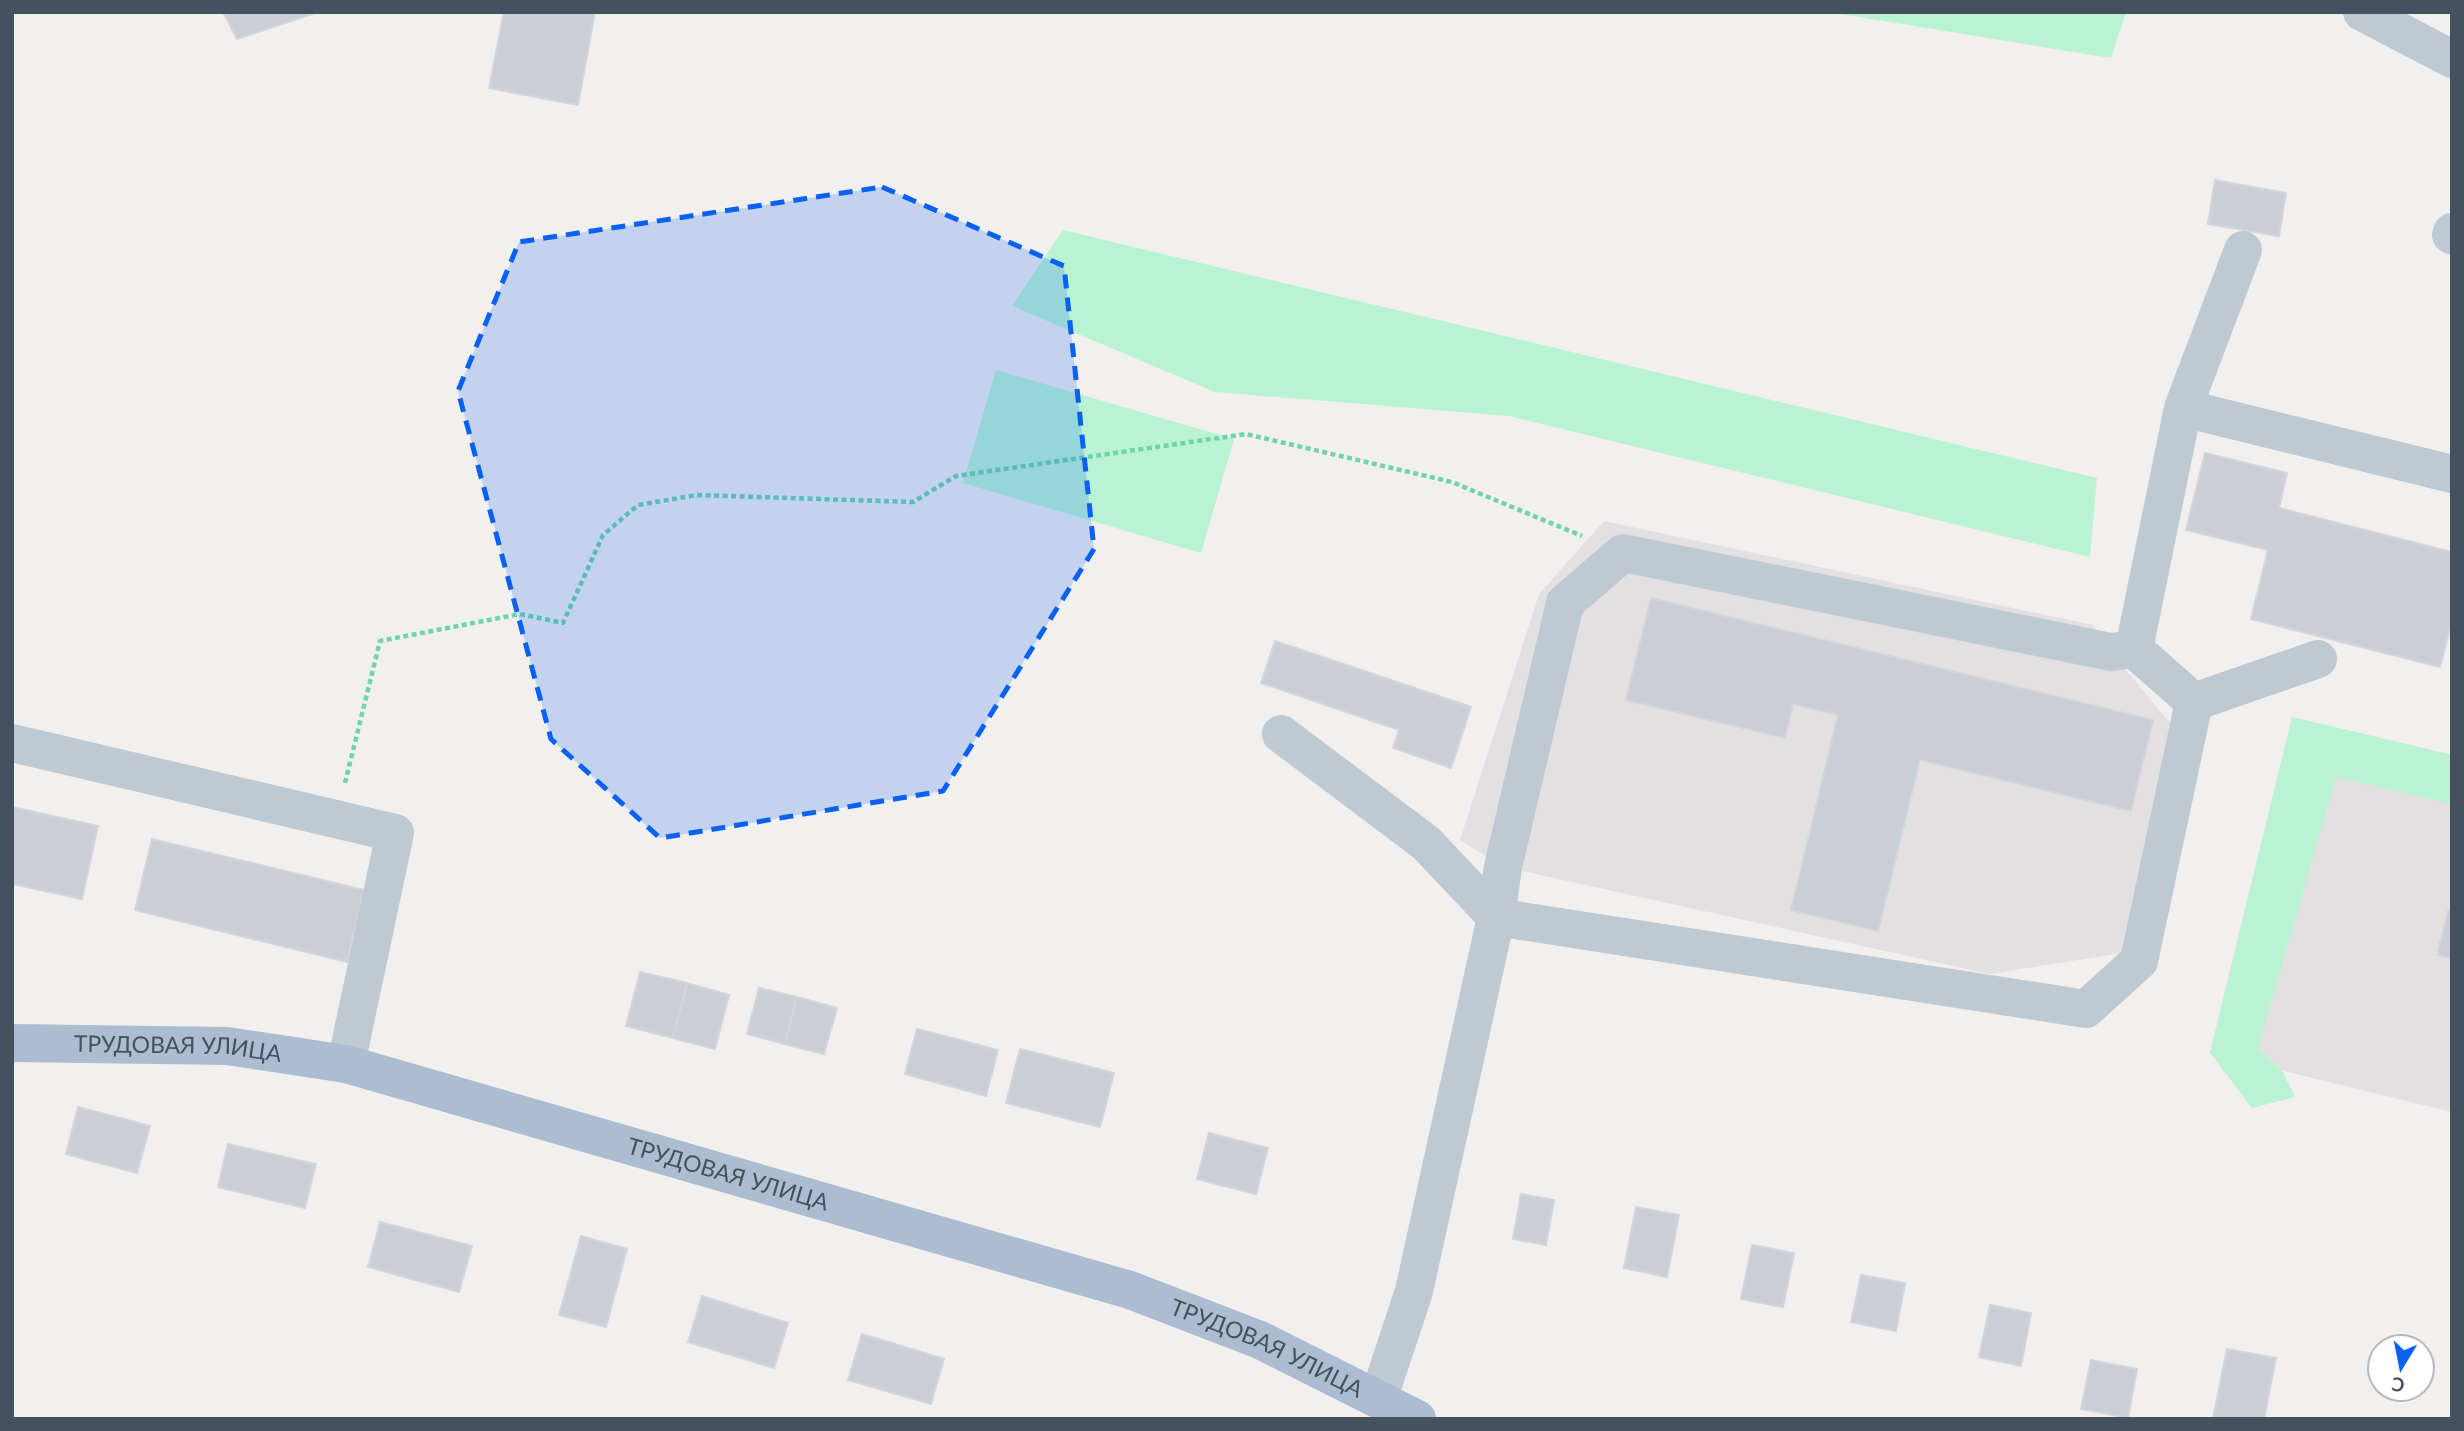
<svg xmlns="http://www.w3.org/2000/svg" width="2464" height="1431" viewBox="0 0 2464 1431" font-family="Lato,sans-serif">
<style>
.education{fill:#e3e0e1}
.green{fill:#baf3d4}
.building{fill:#cbced4;stroke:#d3d5db;stroke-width:2}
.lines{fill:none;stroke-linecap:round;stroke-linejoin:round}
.path{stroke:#6fd4a8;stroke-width:4.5;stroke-dasharray:5 3.5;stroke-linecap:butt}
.minor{stroke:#bfc9d2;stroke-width:38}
.major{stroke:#adbdd1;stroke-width:38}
.marked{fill:#0961f2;fill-opacity:0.2;stroke:#0961f2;stroke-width:5;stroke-dasharray:14 9;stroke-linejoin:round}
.labels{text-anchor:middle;stroke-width:6;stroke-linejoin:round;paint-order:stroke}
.street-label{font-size:23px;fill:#46515f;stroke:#fff}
</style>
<rect width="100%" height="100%" fill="#f2efef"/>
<path class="education" d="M1604,521L2093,625L2111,652L2171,724L2122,953L1990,974L1503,867L1460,840L1539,594Z
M2292,717L2452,755V1112L2210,1053Z"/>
<path class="green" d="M1828,12H2126L2111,58Z
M1063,230L2097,478L2090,557L1509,416L1215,392L1012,306Z
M996,370L1234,439L1201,553L963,483Z
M2292,717L2452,755V804L2336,777L2258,1048L2282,1071L2295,1097L2252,1108L2210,1053Z"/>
<path class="building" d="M223,12H318L237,39Z
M504,12H595L578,105L489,88Z
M2215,180L2286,193L2279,236L2208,224Z
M2205,453L2287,473L2279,508L2452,552V621L2440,667L2251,619L2268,550L2186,530Z
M1651,598L2153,720L2131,811L1920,760L1878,931L1791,910L1838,715L1793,704L1785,738L1626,700Z
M1275,641L1471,707L1451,768L1393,748L1399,730L1261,683Z
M12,807L98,826L82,899L12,884Z
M152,839L364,890L347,962L135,910Z
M2448,911L2452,912V958L2437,955Z
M640,972L687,983L673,1038L626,1026Z
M687,983L729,995L715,1049L673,1038Z
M759,988L797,997L785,1044L747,1034Z
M797,997L837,1008L824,1054L785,1044Z
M917,1029L998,1050L986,1096L905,1074Z
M1020,1049L1114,1073L1100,1127L1006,1103Z
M78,1107L150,1126L137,1173L66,1154Z
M1209,1133L1268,1148L1256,1194L1197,1179Z
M228,1144L316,1164L305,1208L218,1187Z
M1521,1194L1554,1200L1546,1245L1513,1239Z
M1636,1207L1679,1215L1667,1277L1624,1268Z
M380,1222L472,1246L459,1292L368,1267Z
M581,1236L627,1249L606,1327L559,1315Z
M1752,1245L1794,1253L1783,1307L1741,1299Z
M1861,1275L1905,1283L1896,1331L1851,1322Z
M702,1296L788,1323L774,1368L688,1342Z
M1990,1305L2031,1313L2021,1366L1979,1357Z
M862,1334L944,1359L931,1404L848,1380Z
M2227,1349L2276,1358L2264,1419H2213Z
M2091,1360L2137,1369L2128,1418L2081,1409Z"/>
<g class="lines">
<path class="path" d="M345,783L380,641L520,614L563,623L603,535L638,505L697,495L913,502L956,476L1246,434L1452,482L1582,536"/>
<path class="minor" d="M2362,12L2452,59
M2451,235L2452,232
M2183,408L2452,474
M2194,702L2318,659
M1281,734L1426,843L1496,917L1503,867L1565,603L1623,553L2111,652L2134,649
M12,743L395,833L346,1064
M1379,1397L1414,1291L1496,917L2086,1009L2139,961L2194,702L2134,649L2183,408L2243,250"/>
<path class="major" id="s1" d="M12,1043L227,1046L346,1064L1130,1290L1260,1340L1417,1419"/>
</g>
<path class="marked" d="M882,187L1064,266L1094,549L943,791L660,838L551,739L458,391L519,242Z"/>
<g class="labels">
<g class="street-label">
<text dy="8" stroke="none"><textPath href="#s1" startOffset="166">ТРУДОВАЯ УЛИЦА</textPath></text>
<text dy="8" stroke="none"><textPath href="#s1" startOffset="733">ТРУДОВАЯ УЛИЦА</textPath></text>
<text dy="8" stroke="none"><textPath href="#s1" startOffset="1300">ТРУДОВАЯ УЛИЦА</textPath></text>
</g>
</g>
<rect width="2464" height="1431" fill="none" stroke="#46515f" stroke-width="28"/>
<g transform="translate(2401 1368) rotate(190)"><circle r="33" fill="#ffffff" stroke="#b5b9bf" stroke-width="2"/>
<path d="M0-5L12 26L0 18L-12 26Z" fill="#0961f2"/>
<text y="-10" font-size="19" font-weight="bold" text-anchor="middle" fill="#46515f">С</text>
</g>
</svg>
